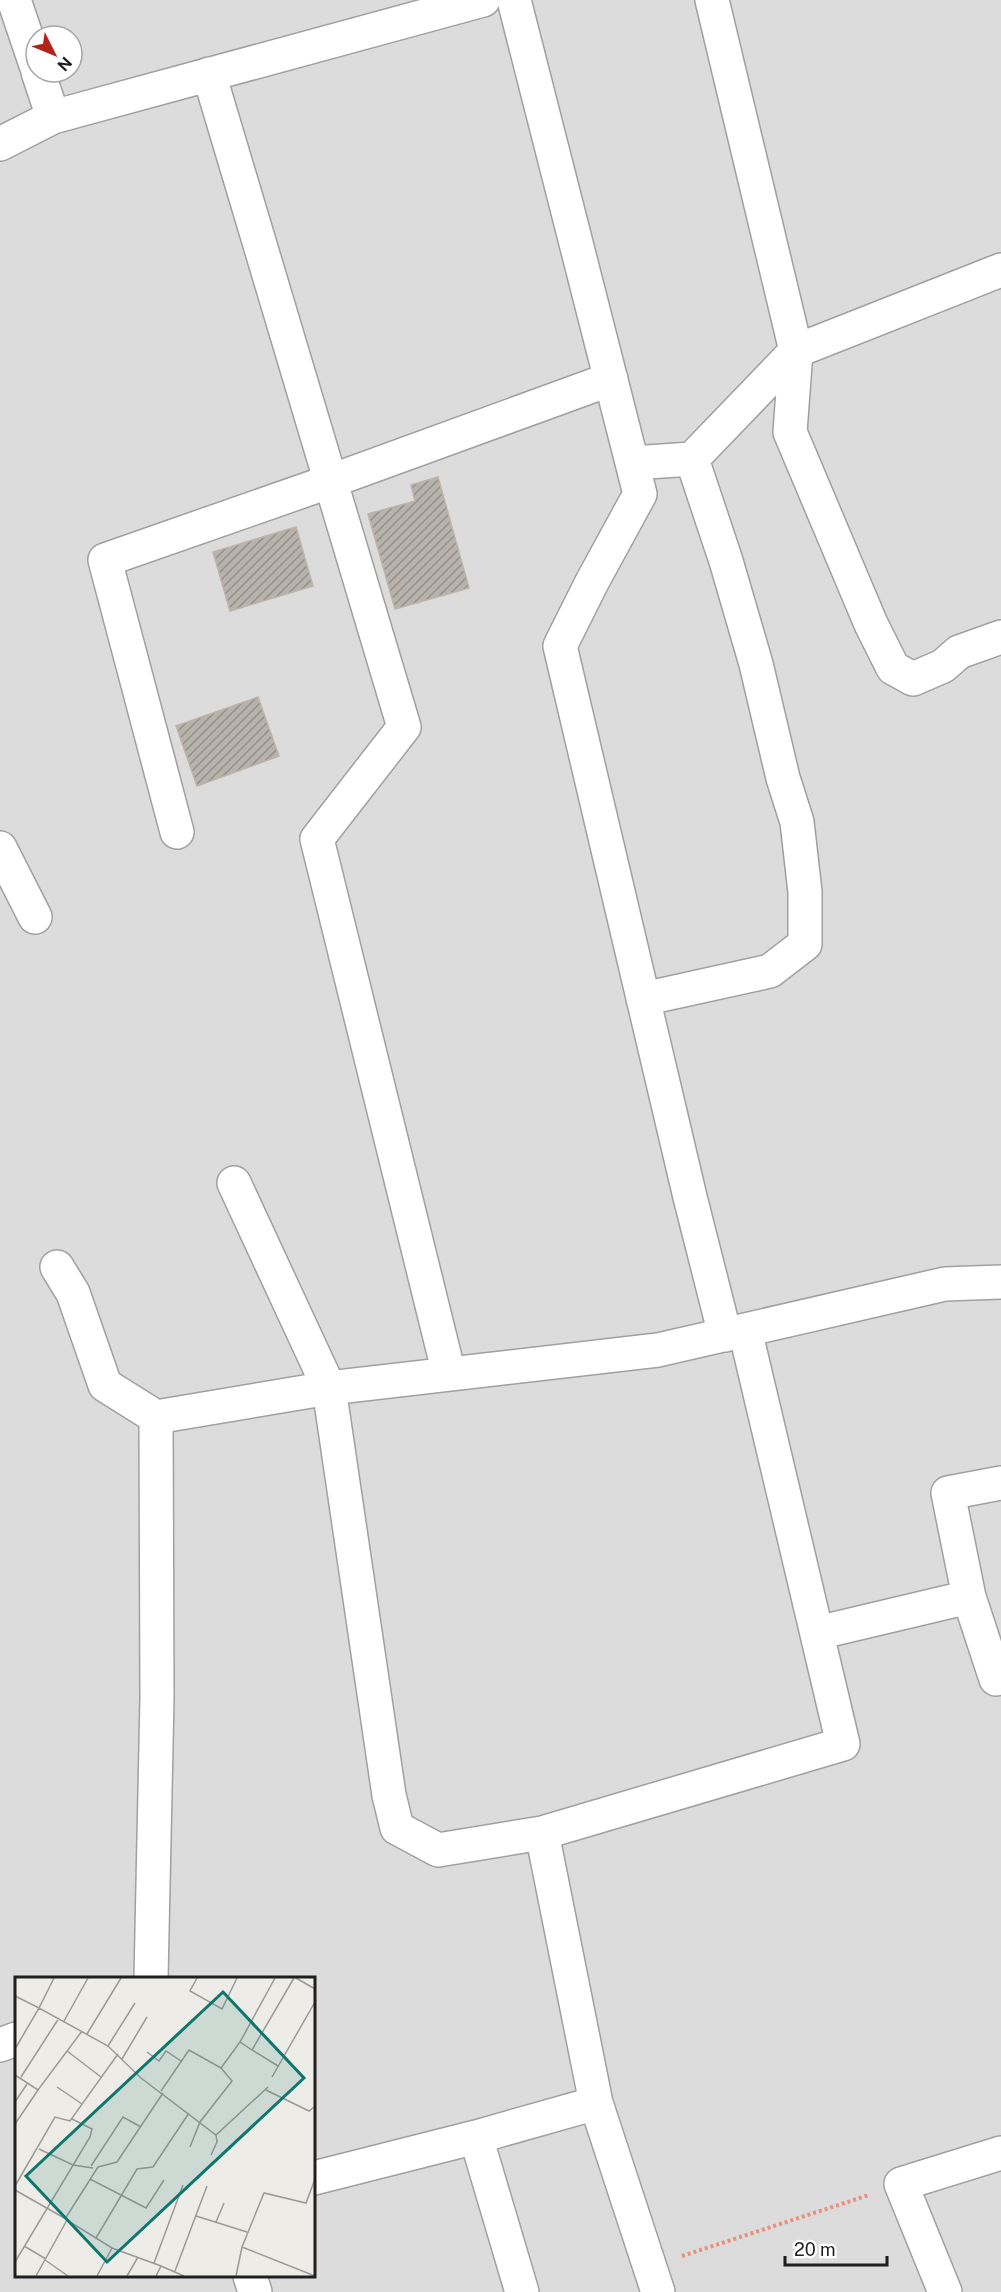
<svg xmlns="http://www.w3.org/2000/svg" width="1001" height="2292" viewBox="0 0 1001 2292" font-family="'Public Sans',sans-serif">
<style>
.residential{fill:#dddcdc;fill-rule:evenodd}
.building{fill:url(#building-hatch);stroke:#beb4aa;stroke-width:1.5}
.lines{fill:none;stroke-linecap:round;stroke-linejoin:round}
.minor-casing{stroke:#a0a0a0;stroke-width:36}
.path{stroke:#e88f7d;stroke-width:4;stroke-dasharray:3 3;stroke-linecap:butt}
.minor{stroke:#fff;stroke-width:33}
.inset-road{fill:none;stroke:#9b9a96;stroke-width:1.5}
.view{fill:#0f766e;fill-opacity:0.15;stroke:#0f766e;stroke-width:3}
.inset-edge{fill:none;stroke:#1f1f1f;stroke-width:3}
</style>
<defs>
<pattern id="building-hatch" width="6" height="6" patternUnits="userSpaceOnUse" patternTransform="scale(1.5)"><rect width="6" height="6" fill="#b7b2ac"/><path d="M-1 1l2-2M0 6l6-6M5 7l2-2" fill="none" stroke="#94908b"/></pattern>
</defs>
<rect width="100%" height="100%" fill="#eeece6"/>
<path class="residential" d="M0,0H1001V2292H0ZM36,36H72V72H36ZM16,1978H314V2276H16Z"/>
<path class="building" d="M438,477L469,588L395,609L368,514L415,501L411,485Z
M296,527L313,586L230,611L213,552Z
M258,697L279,756L197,786L176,726Z"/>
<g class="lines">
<defs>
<path id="minor" d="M14,0L36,65
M514,0L640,494L592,582L560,646L690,1197L725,1335
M712,0L796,351L790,432L871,624L893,668L913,679L943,666L959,652L1001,637
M38,72L53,117
M209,74L404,727L317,839L449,1374
M0,144L53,117L483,0
M632,463L692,459L796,351L1001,270
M177,832L105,560L331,481L611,379
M0,848L35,917
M643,999L770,971L805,944V892L797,822L783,778L756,664L726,561L692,459
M234,1183L329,1388L389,1795L397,1828L438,1850L542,1833L596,2103
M57,1267L73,1293L105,1385L156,1417
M969,1597L996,1679
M817,1633L969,1597L948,1493L1001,1483
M542,1833L843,1744L745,1330
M151,1978L157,1698L156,1417L329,1388L658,1350L945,1284L1001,1282
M0,2045L16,2039
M476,2137L596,2103L658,2292
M314,2178L476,2137L522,2292
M250,2276L255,2292
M945,2292L901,2184L1001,2153"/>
</defs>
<use href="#minor" class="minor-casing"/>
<path class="path" d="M682,2256L869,2195"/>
<use href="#minor" class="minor"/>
</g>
<g transform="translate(15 1977)">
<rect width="300" height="300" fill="#eeece6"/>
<path class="inset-road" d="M182,1L175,14L207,32L222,1M281,1L300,12M0,19L24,31L39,1M49,44L73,1M72,57L106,1M93,69L120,26M0,72L24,31L93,69L126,101L201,158L253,110M237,73L225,65L260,1M52,74L86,100M132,75L144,84L151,74L166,84M107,82L132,40M263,89L237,73L279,1M0,98L23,113L67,54M6,100L44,41M257,100L300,25M42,110L67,127M251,113L294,134L299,130M146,114L174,73L206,91M0,125L12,107M0,147L23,113M175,170L185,145L217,104L206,91L225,65M24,172L58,188L78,191M196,178L202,165L201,158M76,189L108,140L126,150M75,202L131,231L149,203M0,209L40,140L55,144L103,77M0,213L51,242M181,239L232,255M50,242L83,190L102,185L148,116M201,245L209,226M81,261L122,192L138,190L174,136M9,269L31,282M227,270L300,299M30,283L53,299M0,285L75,160L77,152L57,142M139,286L168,208M146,289L169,299M160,294L192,209M21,299L52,243L97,271L146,289L141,299M82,299L97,271M112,299L123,280M221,299L227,270L249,216L291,226L300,202"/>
<path class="view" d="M208,15L289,101L92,285L11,199Z"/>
<rect width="300" height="300" class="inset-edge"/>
</g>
<g transform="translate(54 54) rotate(133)"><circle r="28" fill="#ffffff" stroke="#a5a5a5" stroke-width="1.5"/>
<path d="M0-4.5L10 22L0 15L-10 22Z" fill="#b4231a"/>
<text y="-9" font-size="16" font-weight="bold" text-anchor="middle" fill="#1f1f1f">N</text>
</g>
<path d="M785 2256v9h102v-9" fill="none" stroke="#1f1f1f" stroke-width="3"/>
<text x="794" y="2256" font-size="18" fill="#1f1f1f" stroke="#ffffff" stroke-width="4.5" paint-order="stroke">20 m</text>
</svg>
